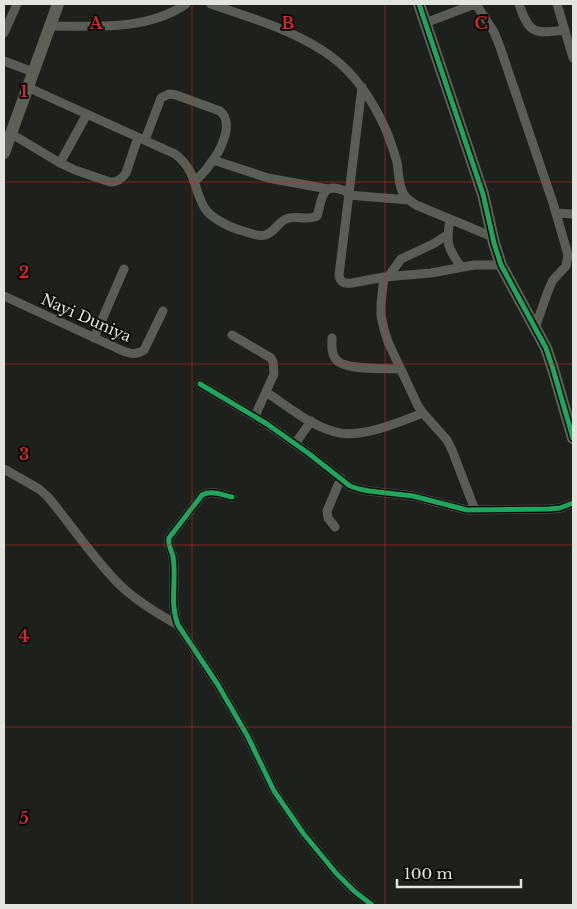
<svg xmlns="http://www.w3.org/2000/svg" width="577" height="909" viewBox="0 0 577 909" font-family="'Libre Baskerville',serif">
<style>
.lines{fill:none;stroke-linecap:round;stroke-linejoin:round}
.street{stroke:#5a5d56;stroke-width:9}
.secondary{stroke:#5c6057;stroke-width:12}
.cycleway-casing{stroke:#0a0b07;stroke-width:8}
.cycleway{stroke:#20a55d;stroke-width:5}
.grid{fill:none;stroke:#d62828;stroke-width:1;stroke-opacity:0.55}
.labels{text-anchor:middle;stroke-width:4;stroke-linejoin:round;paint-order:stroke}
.street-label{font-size:15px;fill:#e2e4de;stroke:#0a0b07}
.grid-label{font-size:16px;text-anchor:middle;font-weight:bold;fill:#d62828;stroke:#0a0b07;stroke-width:4;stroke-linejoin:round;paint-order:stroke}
</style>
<rect width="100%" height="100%" fill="#1e201b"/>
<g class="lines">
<path class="street" d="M211,4C251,18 297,31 332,57C356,75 374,103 386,130C390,140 394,152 397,162C399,173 398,187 405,196C408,200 412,202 416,205L493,237
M476,4L494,32L500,47L553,203L568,255L566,266L553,280L548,291L535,328
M519,4C529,34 534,34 565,30
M557,4L573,58
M425,23L475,4
M50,26C94,26 147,31 186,4
M4,33L17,4
M4,61L33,72
M27,87L175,154C196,170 193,187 204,207C210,218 231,228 243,231C249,233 259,237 265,235C274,233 278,222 286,219C296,215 307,221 317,216C320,208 321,189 332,188C337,188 343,190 348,192
M362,87L339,275C340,283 345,284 352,283L384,277L431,273L474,265H501
M10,133L60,163L75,170L110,182C118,182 122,179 126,173L138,137
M145,140L161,98L169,94L176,95L220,111C235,123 220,152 210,164C206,171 200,176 194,182
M213,160L268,178L328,189
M60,163L87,114
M348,195L409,200
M556,213L573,214
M450,219C446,244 447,247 461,267
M384,277L381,304V316L384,329L388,342L418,406L423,413L447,440L452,450L475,510
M388,277L401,259L433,244L447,235
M4,296L123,351C132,354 136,355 144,350L163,311
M232,335L271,358L273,362L274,374L255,416
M94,338L124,269
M332,338C332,345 331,353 335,358C341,371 387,368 401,369
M200,384L267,424L308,453L350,486L359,489L369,491L413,496L467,510L549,509L560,508L573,503
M266,392C289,407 313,428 340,433C365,437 400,422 423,413
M295,444L311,421
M4,469L39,489L48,497C73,527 94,560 121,586C138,602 158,614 178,625
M232,497C223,495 212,490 202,495L169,538C167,545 172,550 173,557C177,581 169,602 178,625L218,685L248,737L274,791L303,833L336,873L354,891L372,905
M335,527L328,518L327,511L341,478"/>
<path class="secondary" d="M419,4L483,194L494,243L501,265L546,348L553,369L573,438
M4,153L58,4"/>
<defs>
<path id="cycleway" d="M419,4L483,194L494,243L501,265L546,348L553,369L573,438
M200,384L267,424L308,453L350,486L359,489L369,491L413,496L467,510L549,509L560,508L573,503
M232,497C223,495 212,490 202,495L169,538C167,545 172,550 173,557C177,581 169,602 178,625L218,685L248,737L274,791L303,833L336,873L354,891L372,905"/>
</defs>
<use href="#cycleway" class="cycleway-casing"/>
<use href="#cycleway" class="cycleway"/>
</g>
<path class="grid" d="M192,4V905M385,4V905M4,182H573M4,364H573M4,545H573M4,727H573"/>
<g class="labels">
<g class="street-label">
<text transform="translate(86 318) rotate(24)" y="5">Nayi Duniya</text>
</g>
</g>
<g class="grid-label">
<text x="96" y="29">A</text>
<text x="288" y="29">B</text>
<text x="481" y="29">C</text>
<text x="24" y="97">1</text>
<text x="24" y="278">2</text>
<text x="24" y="460">3</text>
<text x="24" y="642">4</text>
<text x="24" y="824">5</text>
</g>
<rect width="577" height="909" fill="none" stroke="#e2e4de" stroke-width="10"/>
<path d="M397 879v8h124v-8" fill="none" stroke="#e2e4de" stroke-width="2.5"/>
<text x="404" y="879" font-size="15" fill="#e2e4de" stroke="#0a0b07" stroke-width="4" paint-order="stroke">100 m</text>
</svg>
